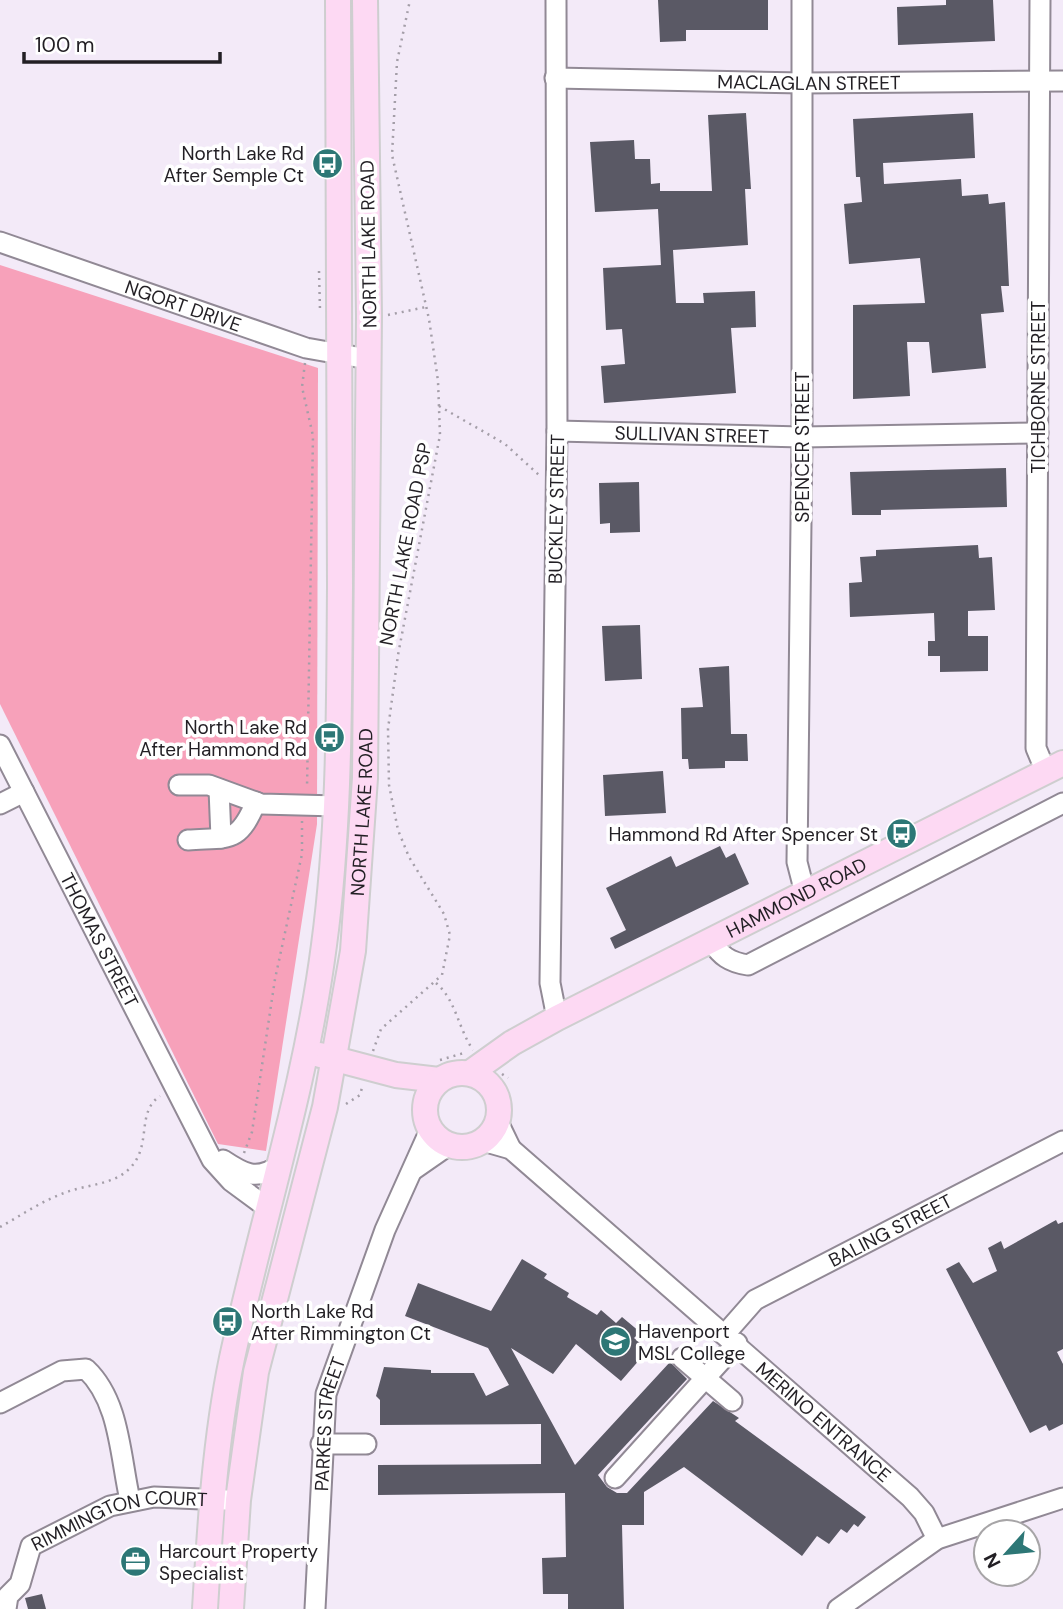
<svg xmlns="http://www.w3.org/2000/svg" width="1063" height="1609" viewBox="0 0 1063 1609" font-family="'DM Sans',sans-serif">
<style>
.green{fill:#f7a1ba}
.building{fill:#5a5965}
.lines{fill:none;stroke-linecap:round;stroke-linejoin:round}
.minor-casing{stroke:#918995;stroke-width:23}
.major-casing{stroke:#cececf;stroke-width:28}
.path{stroke:#a49ea8;stroke-width:2.5;stroke-dasharray:2 5;stroke-linecap:butt}
.minor{stroke:#fff;stroke-width:19}
.major{stroke:#fdd9f3;stroke-width:24}
.labels{text-anchor:middle;stroke-width:7;stroke-linejoin:round;paint-order:stroke}
.street-label{font-size:19px;fill:#221f24;stroke:#fff}
.poi-label{font-size:19px;fill:#221f24;stroke:#fff;text-anchor:end}
</style>
<rect width="100%" height="100%" fill="#f3eaf8"/>
<path class="green" d="M0,265L318,368L317,824L266,1151L218,1144L0,704Z"/>
<path class="building" d="M658,0H768V30H686V41L660,42Z
M946,0H993L995,41L898,45L897,7L946,5Z
M746,113L751,189H745L748,245L673,250L676,303H704L703,293L755,291L756,327L731,328L736,393L604,403L601,366L625,364L622,329L606,330L603,268L661,265L658,209L595,212L590,142L634,140L635,159H650L651,184L660,183V191H712L708,115Z
M973,113L975,158L883,163L884,184L961,179L962,196L988,194L989,204L1005,202L1009,286H1001L1004,312L981,314L986,368L932,373L929,342H907L910,396L853,399V305L925,303L920,258L849,264L844,204L862,202L860,177H856L853,119Z
M1006,468L1007,507L881,510V515H852L850,472Z
M639,482L640,532L610,533V523L600,524L599,483Z
M978,545L979,558L992,557L995,610L968,611V636H988V671L940,672V656H928V641H935L934,613L850,617L849,583L862,582L860,557L876,556V550Z
M640,625L642,679L605,681L602,626Z
M729,666L731,734H747L748,761H725V768L689,769L688,759H682L681,708L703,707L699,668Z
M663,771L666,813L605,816L603,775Z
M720,846L726,858L735,853L749,884L615,949L610,938L626,930L606,888L671,856L676,867Z
M1056,1220L1058,1224L1063,1222V1349L1057,1352L1063,1364V1424L1049,1431L1046,1425L1030,1433L946,1269L959,1262L973,1283L997,1271L988,1248L1001,1241L1004,1249Z
M522,1259L547,1274L544,1278L569,1293L567,1297L597,1315L601,1310L616,1323L622,1317L640,1332L634,1338L648,1350L621,1381L576,1344L553,1374L511,1348L575,1465L670,1362L687,1379L598,1475L607,1487L617,1493H627L713,1401L739,1418L735,1421L866,1517L858,1527L854,1524L847,1533L841,1529L829,1544L817,1536L802,1556L684,1467L644,1492V1525H622L624,1609H568V1594H543L542,1558L566,1557L565,1493L378,1495V1465L541,1464V1424L380,1425V1400L376,1396L384,1367L431,1370V1373H474L486,1396L509,1385L488,1348L405,1316L418,1283L491,1311Z
M42,1594L46,1609H28L25,1598Z"/>
<g class="lines">
<defs>
<g id="minor">
<path d="M556,0L557,431L550,983L557,1018"/>
<path d="M802,0V437L797,862L805,893"/>
<path d="M1040,0L1036,748L1046,772"/>
<path id="s1" d="M555,78L803,83L1063,81"/>
<path id="s2" d="M0,242L306,348L368,359"/>
<path id="s3" d="M557,431L802,437L1038,433"/>
<path id="s4" d="M0,745L212,1160L231,1181L269,1209"/>
<path d="M179,785H209L261,804L337,806"/>
<path d="M219,789L221,838"/>
<path d="M0,804L24,792"/>
<path d="M188,840C230,837 238,844 256,802"/>
<path d="M711,941C721,956 729,962 748,965L1063,803"/>
<path d="M497,1120L511,1149"/>
<path id="s5" d="M483,1141L511,1149L910,1497L924,1513L937,1539"/>
<path d="M223,1160C244,1174 256,1181 279,1166"/>
<path d="M413,1170L449,1145"/>
<path id="s6" d="M726,1333L755,1300L1063,1141"/>
<path d="M682,1358L732,1401"/>
<path d="M0,1403L62,1371L86,1369C120,1401 120,1456 130,1500"/>
<path d="M321,1444H366"/>
<path d="M615,1478L737,1343"/>
<path id="s7" d="M6,1609L8,1596L20,1584L31,1546L110,1506L154,1497L226,1500"/>
<path id="s8" d="M315,1609L326,1394L385,1230L430,1130"/>
<path d="M838,1609L937,1539L1063,1498"/>
</g>
<g id="major">
<path d="M320,1055L396,1075L439,1080"/>
<circle cx="462" cy="1110" r="37"/>
<path id="s9" d="M470,1073L512,1043L557,1018L1063,763"/>
<path d="M205,1609C210,1525 215,1440 232,1358C262,1220 306,1085 324,945C340,826 339,706 340,587C341,391 337,196 338,0"/>
<path id="s10" d="M231,1609L238,1500L256,1372L325,1107L353,951L365,778L369,316L365,0"/>
</g>
</defs>
<use href="#minor" class="minor-casing"/>
<use href="#major" class="major-casing"/>
<path class="path" d="M319,271L320,310
M388,315L426,307
M305,363L302,387L313,436L307,788
M439,406L505,444L539,475
M436,983C456,1000 458,1028 473,1050
M373,1051L381,1029L442,975L450,935L444,914L409,857L398,830L389,785L388,729L398,655L440,435L438,381L429,319L392,155L397,62L410,0
M440,1060L464,1053
M502,1074L508,1078
M346,1104L360,1095L363,1084
M244,1153L252,1132L275,979L302,854V819
M0,1227C22,1215 43,1200 67,1192C88,1184 115,1185 131,1167C152,1144 136,1112 160,1096"/>
<use href="#minor" class="minor"/>
<use href="#major" class="major"/>
</g>
<defs>
<symbol id="bus-disc" viewBox="-11 -11 22 22"><circle r="9.5" fill="#2d7776" stroke="#fff"/><path d="M-5-6H5V4H4V6H2V4H-2V6H-4V4H-5ZM-3.5-4V0h7V-4ZM-3.5 1.2v1.5H-2V1.2ZM2 1.2v1.5H3.5V1.2Z" fill="#fff"/></symbol>
<symbol id="school-disc" viewBox="-11 -11 22 22"><circle r="9.5" fill="#2d7776" stroke="#fff"/><path d="M0-5L7-2L0 1L-7-2ZM-4 1L0 2.5L4 1V4Q0 6-4 4Z" fill="#fff"/></symbol>
<symbol id="office-disc" viewBox="-11 -11 22 22"><circle r="9.5" fill="#2d7776" stroke="#fff"/><path d="M-6-3h4V-5.5h4V-3h4V5H-6ZM-1-4.5V-3h2v-1.5ZM-6 0V1H6V0Z" fill="#fff"/></symbol>
</defs>
<g fill-rule="evenodd">
<use href="#bus-disc" x="310" y="146" width="35" height="35"/>
<use href="#bus-disc" x="312" y="720" width="35" height="35"/>
<use href="#bus-disc" x="884" y="816" width="35" height="35"/>
<use href="#bus-disc" x="210" y="1304" width="35" height="35"/>
<use href="#school-disc" x="598" y="1324" width="35" height="35"/>
<use href="#office-disc" x="118" y="1544" width="35" height="35"/>
</g>
<g class="labels">
<g class="street-label">
<text dy="7" stroke="none"><textPath href="#s1" startOffset="254">MACLAGLAN STREET</textPath></text>
<text transform="translate(368 244) rotate(-91)" y="7">NORTH LAKE ROAD</text>
<text dy="7" stroke="none"><textPath href="#s2" startOffset="194">NGORT DRIVE</textPath></text>
<text transform="translate(1038 387) rotate(-90)" y="7">TICHBORNE STREET</text>
<text dy="7" stroke="none"><textPath href="#s3" startOffset="135">SULLIVAN STREET</textPath></text>
<text transform="translate(802 447) rotate(-90)" y="7">SPENCER STREET</text>
<text transform="translate(556 509) rotate(-89)" y="7">BUCKLEY STREET</text>
<text transform="translate(405 544) rotate(-79)" y="7">NORTH LAKE ROAD PSP</text>
<text dy="7" stroke="none"><textPath href="#s10" startOffset="810">NORTH LAKE ROAD</textPath></text>
<text dy="7" stroke="none"><textPath href="#s9" startOffset="371">HAMMOND ROAD</textPath></text>
<text dy="7" stroke="none"><textPath href="#s4" startOffset="219">THOMAS STREET</textPath></text>
<text dy="7" stroke="none"><textPath href="#s6" startOffset="196">BALING STREET</textPath></text>
<text dy="7" stroke="none"><textPath href="#s5" startOffset="444">MERINO ENTRANCE</textPath></text>
<text dy="7" stroke="none"><textPath href="#s8" startOffset="186">PARKES STREET</textPath></text>
<text dy="7" stroke="none"><textPath href="#s7" startOffset="164">RIMMINGTON COURT</textPath></text>
</g>
<g class="poi-label">
<text x="304" y="160">North Lake Rd<tspan x="304" dy="22">After Semple Ct</tspan></text>
<text x="307" y="734">North Lake Rd<tspan x="307" dy="22">After Hammond Rd</tspan></text>
<text x="878" y="841">Hammond Rd After Spencer St</text>
<text x="251" y="1318" text-anchor="start">North Lake Rd<tspan x="251" dy="22">After Rimmington Ct</tspan></text>
<text x="638" y="1338" text-anchor="start">Havenport<tspan x="638" dy="22">MSL College</tspan></text>
<text x="159" y="1558" text-anchor="start">Harcourt Property<tspan x="159" dy="22">Specialist</tspan></text>
</g>
</g>
<g transform="translate(1007 1553) rotate(243)"><circle r="33" fill="#ffffff" stroke="#a7a5a7" stroke-width="2"/>
<path d="M0-5L12 26L0 18L-12 26Z" fill="#2d7776"/>
<text y="-10" font-size="19" font-weight="bold" text-anchor="middle" fill="#221f24">N</text>
</g>
<path d="M24 52v10h196v-10" fill="none" stroke="#221f24" stroke-width="3.5"/>
<text x="35" y="52" font-size="21" fill="#221f24" stroke="#ffffff" stroke-width="5" paint-order="stroke">100 m</text>
</svg>
